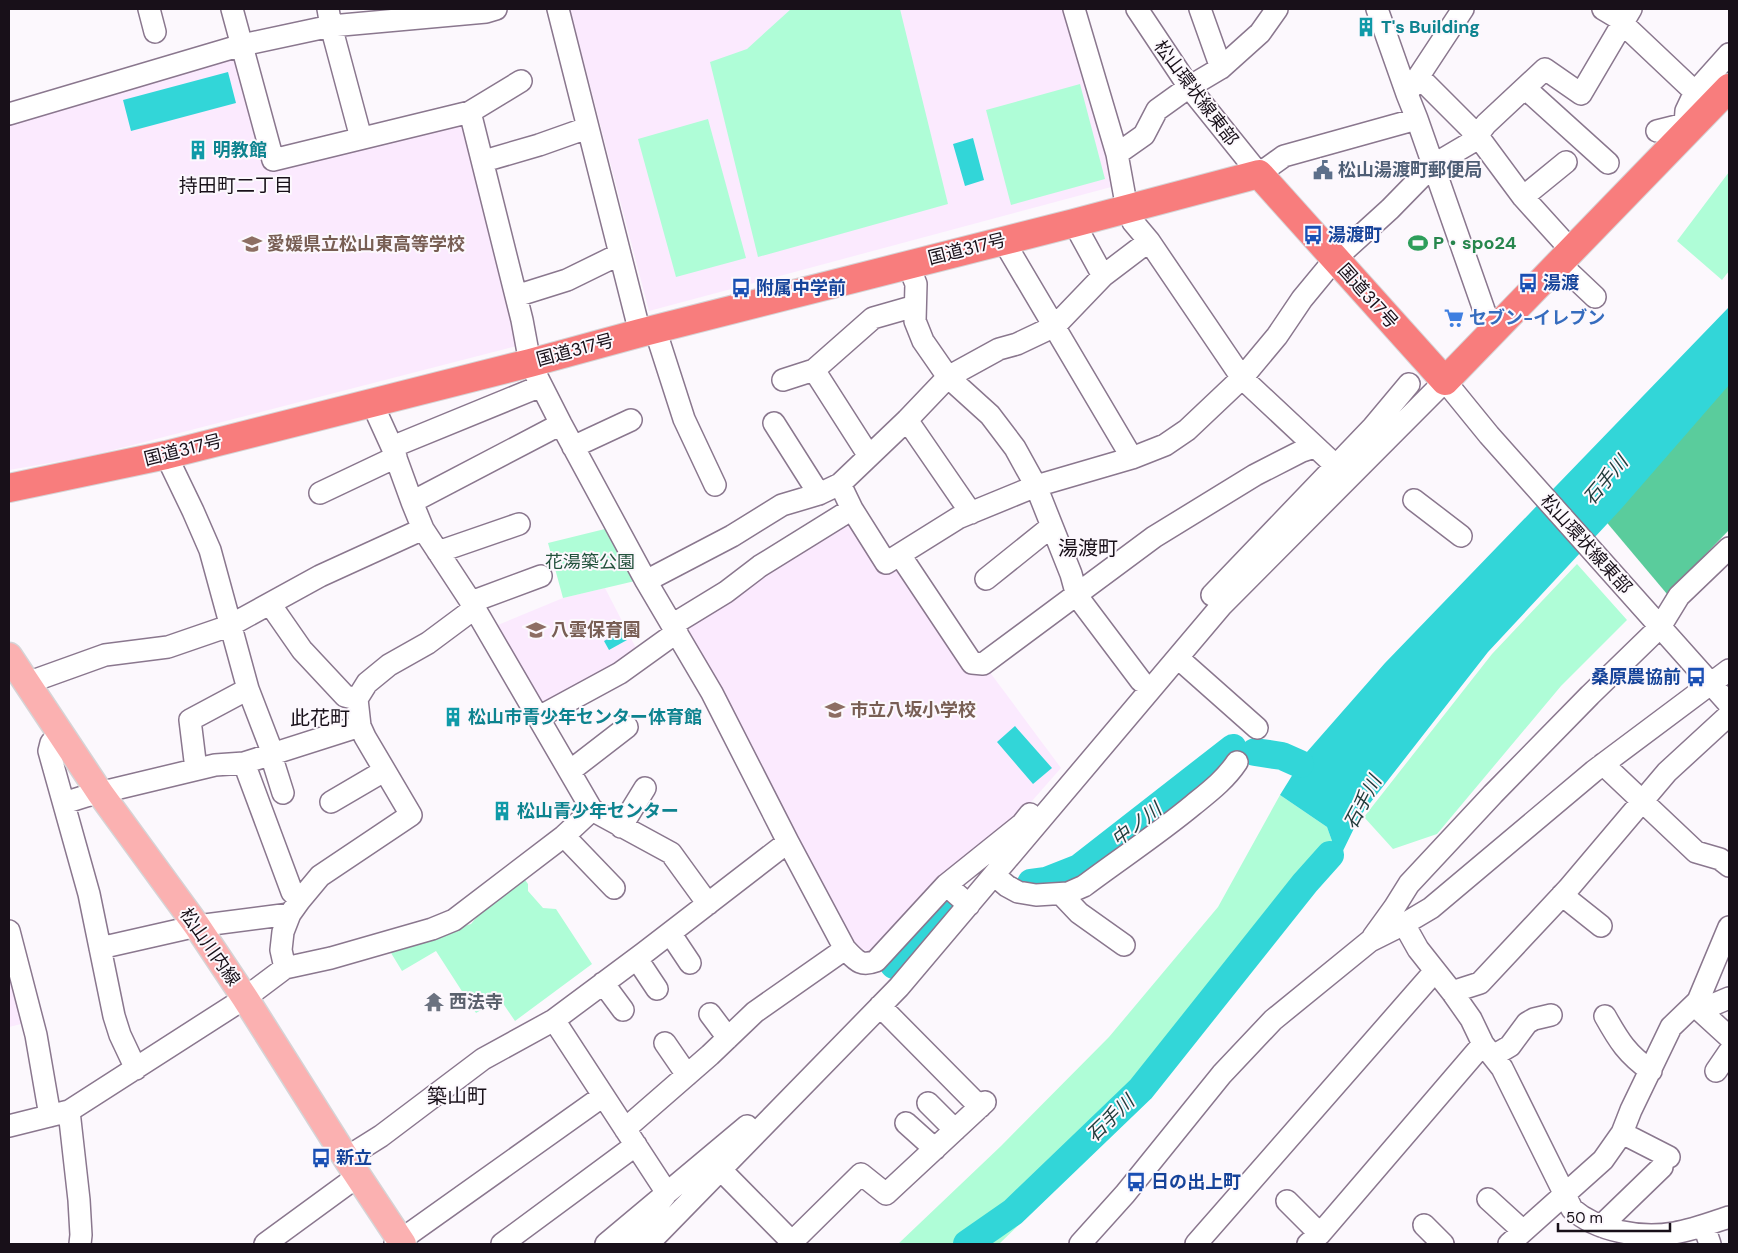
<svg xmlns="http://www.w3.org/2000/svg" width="1738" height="1253" viewBox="0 0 1738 1253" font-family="'DM Sans','Noto Sans JP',sans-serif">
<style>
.built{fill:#fbeafe}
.green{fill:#affdd7}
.forest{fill:#5acc9c}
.water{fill:#32d6d8}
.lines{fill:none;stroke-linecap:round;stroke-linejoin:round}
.river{stroke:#32d6d8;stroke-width:28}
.minor-casing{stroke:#8a778e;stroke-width:24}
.major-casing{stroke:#d5d4d6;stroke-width:29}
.highway-casing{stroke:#d5d4d6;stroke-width:30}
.minor{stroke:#fff;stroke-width:21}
.major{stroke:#fbb1b1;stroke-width:26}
.highway{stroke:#f87d7d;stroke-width:28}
.labels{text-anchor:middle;stroke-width:4;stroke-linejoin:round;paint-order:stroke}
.culture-label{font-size:18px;font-weight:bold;fill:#0d838f;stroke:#fcf8fd;text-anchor:start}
.street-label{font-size:18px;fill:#181019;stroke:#fcf8fd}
.service-label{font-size:18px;font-weight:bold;fill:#4e5e75;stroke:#fcf8fd;text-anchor:start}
.transit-label{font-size:18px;font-weight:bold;fill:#164399;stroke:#fcf8fd;text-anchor:start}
.leisure-label{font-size:18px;font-weight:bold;fill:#27864d;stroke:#fcf8fd;text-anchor:start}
.education-label{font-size:18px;font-weight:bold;fill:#785e54;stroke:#fcf8fd;text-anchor:start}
.shop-label{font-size:18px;font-weight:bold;fill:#366cbe;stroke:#fcf8fd;text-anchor:start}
.park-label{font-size:18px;fill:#23523d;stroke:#fcf8fd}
.worship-label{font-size:18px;font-weight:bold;fill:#5b616d;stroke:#fcf8fd;text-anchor:start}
.neighbourhood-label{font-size:19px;fill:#181019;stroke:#fcf8fd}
.water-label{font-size:19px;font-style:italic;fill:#233c3c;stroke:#fcf8fd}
.quarter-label{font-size:20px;fill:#181019;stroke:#fcf8fd}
</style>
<rect width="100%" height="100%" fill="#fcf8fd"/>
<path class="built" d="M570,9H1067L1115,186L649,311Z
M235,54L269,171L462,122L515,316L517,346L90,456L9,470V120Z
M850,516L898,561L986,667L1061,768L1032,801L934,881L869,951L857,948L683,632L685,622Z
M605,588L639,654L544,707L493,627L563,598Z
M9,957L25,1023L9,1027Z"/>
<path class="green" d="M791,9H900L948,204L758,257L710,62L747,49Z
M1080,84L1105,179L1011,205L986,110Z
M708,119L746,258L676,277L638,139Z
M1729,172V271L1722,280L1677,241Z
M609,528L635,581L563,598L548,543Z
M1577,564L1627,620L1561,686L1437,834L1393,849L1364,817L1492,654Z
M1280,795L1327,827L1332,841L1306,882L1338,861L1232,991L1149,1099L999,1244H898L1001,1146L1109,1037L1218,907Z
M523,877L528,884V891L543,908L556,909L592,964L515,1021L500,999L476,1013L436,951L402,971L388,948L471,924L487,905Z"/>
<path class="forest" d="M1729,364V530L1667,594L1598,512Z"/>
<path class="water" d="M228,72L236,103L131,131L123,100Z
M973,138L984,180L965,186L953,144Z
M1729,307V385L1621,509L1488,652L1360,816L1338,861L1305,883L1332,841L1327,827L1280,795L1306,753L1385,663Z
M622,631L627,640L609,650L604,641Z
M1015,726L1052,768L1033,784L997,742Z"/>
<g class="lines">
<path class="river" d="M1255,752L1282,756L1300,764
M1031,883L1046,881L1079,868L1233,748
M894,965L946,911
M967,1244L1013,1212L1141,1089L1305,883L1330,855"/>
<defs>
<path id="minor" d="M149,9L155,32
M232,9L273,160L470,112L521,81
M328,9L331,26L361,138
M558,9L640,333
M1074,9L1117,154L1127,209L1133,222L1149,241L1242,378L1335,465
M1137,9L1189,87L1259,174L1284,156L1417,119L1484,310L1494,332
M1200,9L1221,68
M1377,9L1407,94
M1603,9L1623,21
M1622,23L1695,92L1686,111L1685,124L1689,129
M1419,77L1477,135L1523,197L1571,250
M1525,88L1608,163
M1695,92L1729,54
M470,112L522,320L530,363L561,424L646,581L712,693L788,842L845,949C856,960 860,967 876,961L946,885L969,905
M9,114L242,45L331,26L486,12L496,9
M1417,119L1407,94L1463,9
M1657,131L1685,124
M1117,154L1144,135L1157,110L1189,87L1221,68L1260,33L1277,9
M484,161L539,145L587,128
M1523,197L1566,162
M1074,223L1103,276
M1003,240L1132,458
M1559,263L1595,297
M908,264L916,284L915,321L923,341L948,377L990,415L1015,448L1036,486L1132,458L1165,445L1187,430L1242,378L1277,336L1302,299L1335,259L1390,209L1433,165L1472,142L1486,124L1545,69L1581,94L1631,9
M516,296L567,280L620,254
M655,329L684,419L715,485
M814,370L869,456
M783,380L814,370L873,318L915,306
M907,420L971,513
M774,423L819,494
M392,447L541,386
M573,447L631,420
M166,455L193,511L210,550L248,689L273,754
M320,493L396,457
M1414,500L1461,536
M412,502L561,424
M852,509L840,484L907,420L948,377L999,349L1017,344L1055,326L1103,276L1149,241
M438,552L519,524
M900,555L972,663L983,664L1154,537L1255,475L1302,451L1314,447
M986,579L1052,526
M646,581L732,536L782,505L819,494L840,484
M1212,595L1373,427L1409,384
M471,602L541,576
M270,604L302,650L345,696L357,699
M672,625L726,592L760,566L852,509L886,563L958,518L1036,486L1071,574L1077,596L1141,681
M1178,658L1257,728
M27,683L105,655L168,647L229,626L320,576L423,529
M539,717L620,673L677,632
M59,733L51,743L49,751L89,894L114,1016L120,1035L136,1069
M271,755L283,793
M244,763L292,892L300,900
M1603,764L1696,852L1720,859L1729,866
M196,769L190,720L248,689
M570,771L627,727
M331,802L384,771
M64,803L86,796L215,765L244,763L360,726
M592,810L671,853L708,904
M621,827L645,788
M564,836L614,888
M994,875L1007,886L1018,892L1036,895L1068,893L1084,886C1120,859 1158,834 1193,805C1209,792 1225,780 1237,762
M946,885L1022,824L1030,814
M1061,894L1079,913L1124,945
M1562,895L1601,926
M1404,924L1418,949L1452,992L1471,1019L1483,1044L1502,1068L1572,1209C1597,1231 1641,1239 1674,1233C1693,1230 1711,1223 1729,1217
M9,931L36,1035L50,1116
M670,933L690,963
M1373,937L1394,908L1409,884L1493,794L1590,695L1660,627L1679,596L1729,548
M100,948L197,926L290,914
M637,959L657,989
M285,968L281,950L283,932L290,914L300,900L320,876L411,815L365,737L360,726L357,699L367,683L389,665L428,643L475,608
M603,983L623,1010
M1452,992L1480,983L1568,889L1667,772L1729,715
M1694,1005L1729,1037
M880,1006L980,1107
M1703,1013L1710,1006L1729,998
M710,1014L728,1038
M1605,1016C1619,1041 1627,1054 1651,1071
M554,1020L667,1193L627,1244
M665,1043L687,1075
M1493,1056L1510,1046L1527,1023L1534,1019L1551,1015
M1716,1071L1729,1052
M928,1103L955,1130
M69,1111L79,1200L81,1235L80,1244
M906,1123L935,1149
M9,1126L69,1111L245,998L285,968L331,958L432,929L454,920L564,836L592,810L471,602L423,529L412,502L392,447L372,403
M625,1129L710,1055L755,1012L845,949
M1622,1133L1669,1157
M346,1158L381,1136L483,1059L554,1020L644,953L788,842
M721,1170L792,1242
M1488,1199L1523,1231
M1287,1201L1320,1234
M1424,1225L1443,1244
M1601,1226L1662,1167
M1704,1226L1710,1244
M265,1244L358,1176
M395,1244L603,1096
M502,1244L636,1145
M606,1244L747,1126
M648,1244L899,987L1222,605L1445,381L1489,435L1729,704
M790,1244L861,1174L886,1194L985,1102
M1080,1244L1125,1194L1222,1074L1273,1020L1370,941L1404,924L1431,908L1594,771L1729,670
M1196,1244L1435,971
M1308,1244L1320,1234L1483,1044
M1509,1244L1603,1160L1622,1133L1631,1110L1671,1027L1698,1001L1729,927"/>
<path id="major" d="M9,656L100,793L197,926L245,998L346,1158L403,1244"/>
<path id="highway" d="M9,488L166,455L530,363L640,333L1074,223L1259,174L1445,381L1729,88"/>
</defs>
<use href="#minor" class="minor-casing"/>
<use href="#major" class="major-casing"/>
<use href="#highway" class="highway-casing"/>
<use href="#minor" class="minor"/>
<use href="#major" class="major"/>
<use href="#highway" class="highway"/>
</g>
<defs>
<symbol id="building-bare" viewBox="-9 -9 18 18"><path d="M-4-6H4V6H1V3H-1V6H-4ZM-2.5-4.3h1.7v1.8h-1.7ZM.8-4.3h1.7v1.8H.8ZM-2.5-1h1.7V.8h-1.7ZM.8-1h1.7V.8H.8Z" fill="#0f9aa8" stroke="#fcf8fd" stroke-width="2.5" paint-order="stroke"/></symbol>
<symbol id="civic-bare" viewBox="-9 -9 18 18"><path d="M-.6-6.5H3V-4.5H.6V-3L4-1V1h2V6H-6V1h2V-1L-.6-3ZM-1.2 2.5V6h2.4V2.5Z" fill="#5c6f8a" stroke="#fcf8fd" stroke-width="2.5" paint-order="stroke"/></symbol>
<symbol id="bus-bare" viewBox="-9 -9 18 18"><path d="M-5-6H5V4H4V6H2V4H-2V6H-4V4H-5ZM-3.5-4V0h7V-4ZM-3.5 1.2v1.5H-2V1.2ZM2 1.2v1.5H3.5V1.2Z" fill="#1a4fb4" stroke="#fcf8fd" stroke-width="2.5" paint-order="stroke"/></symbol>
<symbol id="stadium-bare" viewBox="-9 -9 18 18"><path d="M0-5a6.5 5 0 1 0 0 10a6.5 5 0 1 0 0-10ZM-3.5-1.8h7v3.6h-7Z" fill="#2e9e5b" stroke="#fcf8fd" stroke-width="2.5" paint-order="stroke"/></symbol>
<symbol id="school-bare" viewBox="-9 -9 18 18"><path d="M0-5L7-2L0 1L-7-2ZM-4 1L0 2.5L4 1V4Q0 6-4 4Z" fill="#8d6e63" stroke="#fcf8fd" stroke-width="2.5" paint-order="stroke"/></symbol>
<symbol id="supermarket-bare" viewBox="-9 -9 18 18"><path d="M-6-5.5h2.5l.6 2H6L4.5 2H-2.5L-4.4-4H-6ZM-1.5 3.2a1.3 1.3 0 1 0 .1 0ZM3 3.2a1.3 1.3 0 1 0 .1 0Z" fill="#3f7fe0" stroke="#fcf8fd" stroke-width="2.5" paint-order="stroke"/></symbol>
<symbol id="temple-bare" viewBox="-9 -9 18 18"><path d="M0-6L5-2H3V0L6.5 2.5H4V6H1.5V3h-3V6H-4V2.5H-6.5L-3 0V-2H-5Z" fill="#6b7280" stroke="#fcf8fd" stroke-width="2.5" paint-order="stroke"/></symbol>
</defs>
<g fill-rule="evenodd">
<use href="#building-bare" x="1352" y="13" width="28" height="28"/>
<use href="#building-bare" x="184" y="136" width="28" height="28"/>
<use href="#civic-bare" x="1309" y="156" width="28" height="28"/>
<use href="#bus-bare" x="1299" y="221" width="28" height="28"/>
<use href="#stadium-bare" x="1404" y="229" width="28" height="28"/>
<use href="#school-bare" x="238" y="230" width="28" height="28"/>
<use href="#bus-bare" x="1514" y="269" width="28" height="28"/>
<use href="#bus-bare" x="727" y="274" width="28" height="28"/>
<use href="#supermarket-bare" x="1440" y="304" width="28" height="28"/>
<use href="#school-bare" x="522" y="616" width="28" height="28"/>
<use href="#bus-bare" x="1682" y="663" width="28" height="28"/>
<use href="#school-bare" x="821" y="696" width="28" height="28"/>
<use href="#building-bare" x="439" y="703" width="28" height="28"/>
<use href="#building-bare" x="488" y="797" width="28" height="28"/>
<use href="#temple-bare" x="420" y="988" width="28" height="28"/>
<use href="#bus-bare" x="307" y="1144" width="28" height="28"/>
<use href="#bus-bare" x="1122" y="1168" width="28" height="28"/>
</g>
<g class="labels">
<g class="culture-label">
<text x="1381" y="33">T's Building</text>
<text x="213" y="156">明教館</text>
<text x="468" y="723">松山市青少年センター体育館</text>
<text x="517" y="817">松山青少年センター</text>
</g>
<g class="street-label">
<text transform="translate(1196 93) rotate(53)" y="6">松山環状線東部</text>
<text transform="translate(967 249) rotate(-14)" y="6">国道317号</text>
<text transform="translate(1368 296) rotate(48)" y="6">国道317号</text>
<text transform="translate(575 350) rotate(-15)" y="6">国道317号</text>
<text transform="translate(183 450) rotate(-14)" y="6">国道317号</text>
<text transform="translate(1586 544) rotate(48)" y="6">松山環状線東部</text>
<text transform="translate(210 947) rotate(55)" y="6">松山川内線</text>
</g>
<g class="service-label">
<text x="1338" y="176">松山湯渡町郵便局</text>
</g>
<g class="transit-label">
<text x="1328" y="241">湯渡町</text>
<text x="1543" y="289">湯渡</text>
<text x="756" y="294">附属中学前</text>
<text x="1681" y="683" text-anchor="end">桑原農協前</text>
<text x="336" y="1164">新立</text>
<text x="1151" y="1188">日の出上町</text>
</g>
<g class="leisure-label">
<text x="1433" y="249">P・spo24</text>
</g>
<g class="education-label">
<text x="267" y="250">愛媛県立松山東高等学校</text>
<text x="551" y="636">八雲保育園</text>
<text x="850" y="716">市立八坂小学校</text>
</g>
<g class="shop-label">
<text x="1469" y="324">セブン-イレブン</text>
</g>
<g class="park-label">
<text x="590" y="568">花湯築公園</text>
</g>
<g class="worship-label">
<text x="449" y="1008">西法寺</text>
</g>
<g class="neighbourhood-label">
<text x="236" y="192">持田町二丁目</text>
</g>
<g class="water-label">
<text transform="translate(1605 480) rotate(-50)" y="7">石手川</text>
<text transform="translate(1362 802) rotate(-62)" y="7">石手川</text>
<text transform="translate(1136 824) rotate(-38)" y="7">中ノ川</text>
<text transform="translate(1110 1118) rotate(-44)" y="7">石手川</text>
</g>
<g class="quarter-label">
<text x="1088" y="555">湯渡町</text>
<text x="320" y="725">此花町</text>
<text x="457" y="1103">築山町</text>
</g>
</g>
<rect width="1738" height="1253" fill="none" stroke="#181019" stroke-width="20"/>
<path d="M1558 1223v8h112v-8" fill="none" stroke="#181019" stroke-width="2.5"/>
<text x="1566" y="1223" font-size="15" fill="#181019" stroke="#fcf8fd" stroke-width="4" paint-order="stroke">50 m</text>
</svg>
